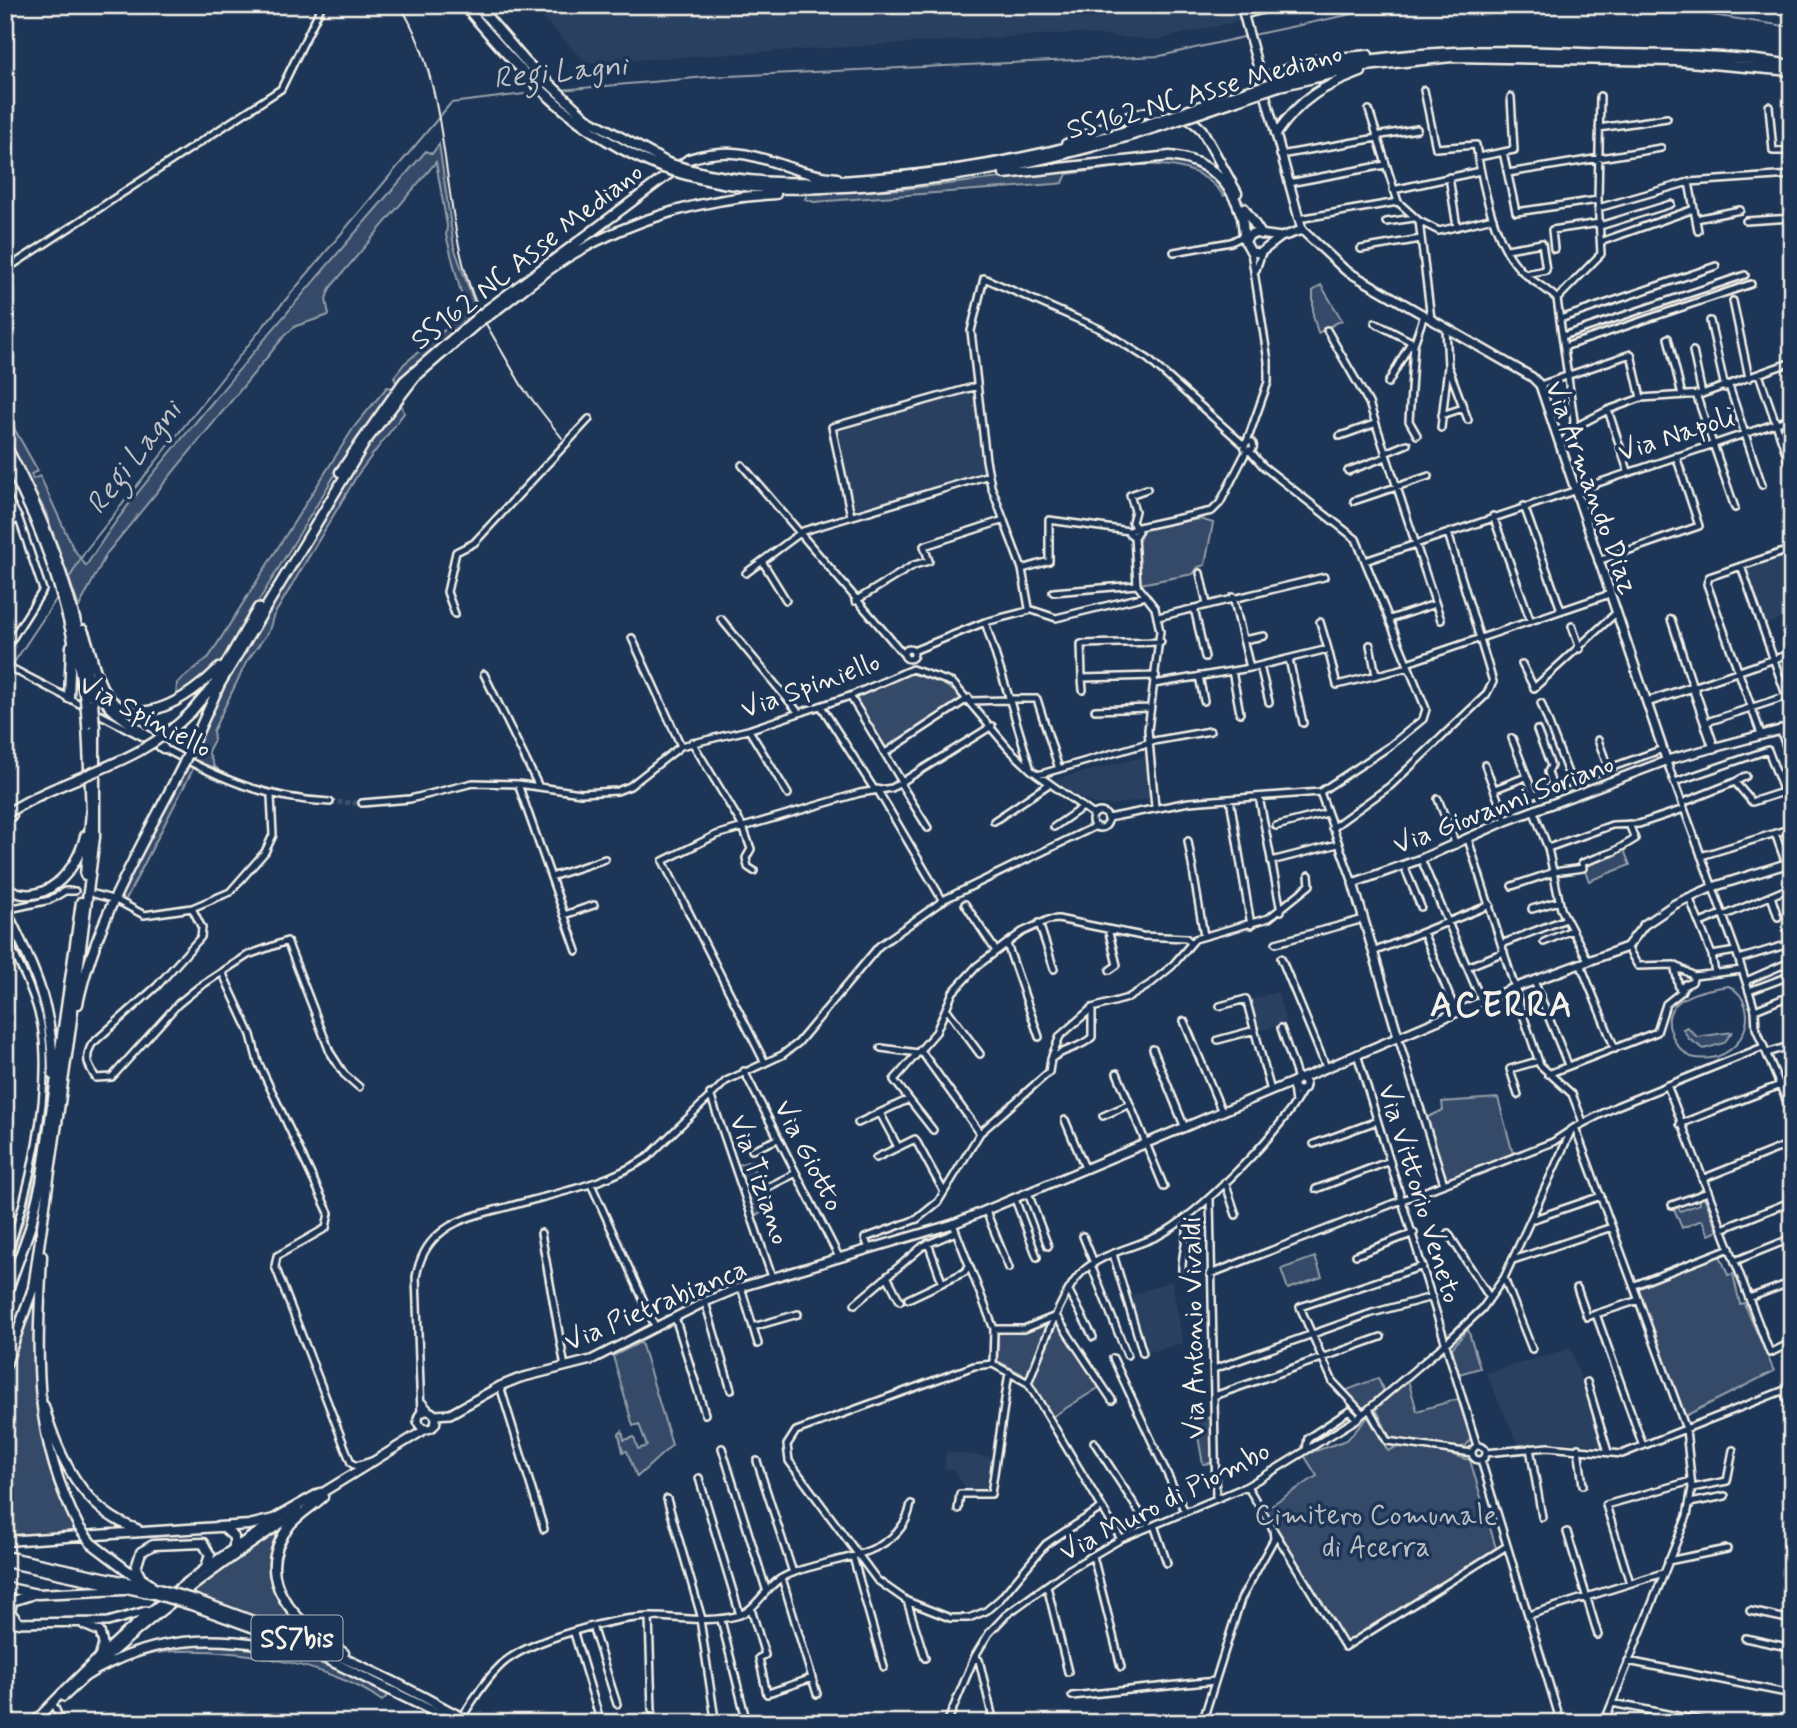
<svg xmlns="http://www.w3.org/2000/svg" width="1797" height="1728" viewBox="0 0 1797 1728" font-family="Mynerve,sans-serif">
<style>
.built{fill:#2a4060}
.green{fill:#354a67;stroke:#949ea8;stroke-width:2}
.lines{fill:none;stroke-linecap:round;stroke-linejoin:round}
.stream{stroke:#9aa2ab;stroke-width:2}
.minor-tunnel{stroke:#3d516d;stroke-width:5;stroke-dasharray:5 2.5;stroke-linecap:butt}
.minor-casing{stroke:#f4f1e8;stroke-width:10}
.major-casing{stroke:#f4f1e8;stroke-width:12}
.highway-casing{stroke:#f4f1e8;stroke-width:13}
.minor{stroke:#1d3557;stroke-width:5}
.major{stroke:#1d3557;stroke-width:7}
.highway{stroke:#1d3557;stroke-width:8}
.rail{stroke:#f4f1e8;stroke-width:2}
.highway-bridge-casing{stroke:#f4f1e8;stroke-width:13;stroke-linecap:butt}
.highway-bridge{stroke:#1d3557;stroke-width:8}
.labels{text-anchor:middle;stroke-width:7;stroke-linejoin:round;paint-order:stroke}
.shield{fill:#1d3557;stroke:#b4b9bc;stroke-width:2}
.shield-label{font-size:26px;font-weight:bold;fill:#f4f1e8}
.street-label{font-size:28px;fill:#f4f1e8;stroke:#1d3557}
.park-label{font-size:28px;fill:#bbbfc1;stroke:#1d3557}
.water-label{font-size:30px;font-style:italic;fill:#c0c3c4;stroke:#1d3557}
.district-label{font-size:35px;font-weight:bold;letter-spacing:2px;fill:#f4f1e8;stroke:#1d3557}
</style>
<rect width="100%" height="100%" fill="#1d3557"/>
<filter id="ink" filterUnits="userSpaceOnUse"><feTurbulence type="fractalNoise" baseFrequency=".0143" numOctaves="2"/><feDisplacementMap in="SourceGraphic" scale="14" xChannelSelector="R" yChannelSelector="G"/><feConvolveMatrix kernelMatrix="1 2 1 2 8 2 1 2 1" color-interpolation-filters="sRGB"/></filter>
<g filter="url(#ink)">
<path class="built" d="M522,5H1235L1240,21L1156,40L1074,33L586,63L546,21Z
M974,391L984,473L853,512L835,431L837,427Z
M1792,549V615L1762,626L1741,566Z
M1146,756L1150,793L1148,799L1112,805L1094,804L1059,786L1056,779Z
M1278,992L1286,1023L1258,1031L1249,1000Z
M1172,1281L1183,1343L1146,1353L1129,1296Z
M1571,1348L1602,1446L1561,1442L1518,1445L1486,1373Z
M946,1452L991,1457L986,1489L983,1492L966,1489L954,1470L944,1468Z"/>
<path class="green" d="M439,144L454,247L478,314L397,385L394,377L404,364L466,312L446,235L447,226L436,162L330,288L326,299L329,315L296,326L286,334L107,553L79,607L46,513L5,435V412L38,471L31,474L33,479L40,476L73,548L86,566C121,509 167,457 209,406C280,320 353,235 426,151L432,154Z
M1170,159C1196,160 1212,173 1229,193L1224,196C1189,147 1118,169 1067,174L1063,183L1055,184L814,202L805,199L807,194L903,189Z
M1321,285L1342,320L1318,333L1313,315V291Z
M387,387L395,388L339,468L228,652L213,672L176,696L177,683L209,657L354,427Z
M400,400L404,413L358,474L273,617L269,631L247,661L213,731L214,740L208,751L214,766L219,770L187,758C249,635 318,511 400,400Z
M1200,519L1213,523L1205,565L1198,567L1193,574L1140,584L1137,544L1145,528Z
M911,672L934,678L964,698L886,749L854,699Z
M184,763L192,767V771L124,903L117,899Z
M1624,850L1630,865L1589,881L1583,866Z
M1687,1027L1697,1037L1732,1032L1724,1043L1704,1049L1689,1039L1683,1029Z
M1498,1098L1513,1154L1446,1180L1426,1118L1443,1110L1442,1102Z
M46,1115L32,1193L5,1279V1265L20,1216L39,1119Z
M751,1161L767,1211L755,1215L738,1165Z
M1704,1197L1718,1231L1709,1235L1702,1220L1682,1228L1674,1209L1678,1207L1680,1211L1700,1204L1698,1199Z
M1719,1253L1728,1275L1733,1274L1740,1304L1744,1303L1774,1371L1685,1416L1638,1289Z
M1315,1257L1322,1277L1288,1289L1281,1269Z
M36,1291C33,1375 32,1461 79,1534L5,1538V1375Z
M1057,1323L1100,1387L1050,1418L1031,1383Z
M1048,1324L1028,1377L997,1361L998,1333H1023Z
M1468,1329L1480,1368L1459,1374L1452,1348Z
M641,1342L672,1445L637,1477L627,1451L623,1452L619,1434L622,1431L624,1440L634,1437L638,1449L647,1446L639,1424L633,1426L613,1356Z
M1378,1378L1384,1392L1365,1408L1358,1406L1342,1392Z
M1408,1380L1417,1411L1458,1399L1471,1438L1466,1446L1459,1448L1391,1439L1376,1409Z
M1212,1417L1213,1463L1203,1464L1195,1420Z
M1368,1417L1388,1451C1411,1438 1447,1454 1470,1460L1496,1548L1346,1644L1265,1509L1317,1476L1304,1455L1347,1440Z
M284,1528C269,1598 268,1599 325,1644L188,1592Z
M194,1644C270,1644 323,1661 391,1692L382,1701C333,1663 217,1644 157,1653C131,1657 110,1669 87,1680C109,1655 162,1648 194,1644Z"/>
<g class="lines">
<path class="stream" d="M1646,5L1792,27
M1253,35L1395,5
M560,90L707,77L1160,56L1248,36
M67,582L86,550L261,329L451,103L541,92
M5,676L59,595
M1729,986C1766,1006 1742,1069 1691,1057C1680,1050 1675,1044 1671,1032C1658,998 1704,989 1729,986Z"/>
<path class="minor-tunnel" d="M330,802L362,803"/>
<defs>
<path id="minor" d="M1244,15L1282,5
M1424,90L1436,148L1476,145C1482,182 1493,240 1519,268C1530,281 1546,287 1557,299
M1769,106L1773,151H1792
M1369,110L1398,202L1419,221L1439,231L1493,218
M1599,128L1667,118
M1376,136L1417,129
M1503,152L1516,212L1598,200
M1280,155L1377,138
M1478,157L1514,150L1511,97
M1508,173L1661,148
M1449,177L1457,227
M1289,183L1385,165
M1393,190L1480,171
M1598,208L1689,182
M1694,209L1698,231
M1298,219L1398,202
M1696,219L1740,210
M1419,221L1431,319
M1746,221L1792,218
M1386,222L1414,218
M1600,226L1671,204
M1603,241L1694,209L1689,182L1792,175
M1361,249L1421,239
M1507,249L1542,243L1546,270L1525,274
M1554,249L1552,230L1600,223
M1174,252L1231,242L1245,235
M5,270L281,89L322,5
M1256,270L1262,252
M1733,301L1749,378
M1560,319L1716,266
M1710,321L1725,388
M1375,323L1412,342
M1327,330L1369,403L1441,620
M1563,336L1745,275
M1668,338L1682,395
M1564,347L1751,284
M1693,351L1702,394
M1449,369L1468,420
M1759,374L1789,462
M1388,383L1411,342
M1540,385L1631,354L1641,398
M1729,386L1762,485
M1696,394L1735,508
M1608,410L1628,471
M1442,415L1463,408
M1441,428L1448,366L1446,328
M1573,428L1608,410L1641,398L1702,394L1792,362
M1417,435L1409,421L1414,344L1424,315
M1340,436L1374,424
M1244.5 446a4.5 4.5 0 1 1 9 0a4.5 4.5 0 1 1-9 0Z
M1246,444L1268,382V361L1251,252
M1560,447L1573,428L1574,420L1557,299L1601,254L1598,200L1600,96
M1385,453L1407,444
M742,465L905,656
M1348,471L1386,457
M5,493L19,519L43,590L5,650
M1354,501L1429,476
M1524,506L1561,610
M851,516L832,427L977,386
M1493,516L1530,619
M5,524L19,519
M1134,528L1129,533L1134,537L1137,585L1155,608L1160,631L1148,730L1155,807
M1134,528L1212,511L1220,503L1247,450
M1134,537L1138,531L1132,522L1135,511L1130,495L1147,489
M762,561L786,600
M1365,561L1792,418
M1598,561L1699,526L1676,456
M1741,566L1792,712
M1022,569L1049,561V520L1129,531
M746,573L803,531L989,475
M1200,573L1207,604
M1053,592L1137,585
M1233,597L1250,668
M855,601L914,565L929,561L924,546L1004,520
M1029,608L1022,569L991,486L986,460L971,331L984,278L1100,329L1148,359L1245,446
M1194,608L1205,657
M1032,610L1056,618L1146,596
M455,614L447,592L456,552L474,543L589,419
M1158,617L1324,577
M721,619L799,713
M1390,619L1435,604
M1671,619L1693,687L1792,653
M985,622L1009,697
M1320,622L1328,649
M1572,626L1580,649
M632,638L681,746
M1243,640L1264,636
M1370,645L1376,675
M904 654a5 5 0 1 1 10 0a5 5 0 1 1-10 0Z
M913,651L985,622L1028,611
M1289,659L1303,723
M1407,663L1610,594
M1522,664L1534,688L1616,613
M5,665L145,738
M1260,666L1269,702
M1232,671L1240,713
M484,674L539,787
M1156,676L1082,678L1081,644L1161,642
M1199,676L1204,701
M1082,678L1083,690
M1154,684L1250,668L1328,649L1337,685L1409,667
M850,696L902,782
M1011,699H1037L1059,769
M971,701L1008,700
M1010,701L1030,767
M1541,703L1571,781
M821,706L874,789
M1095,710L1150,708
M1707,722L1787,696
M749,730L788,794
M1537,730L1551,766L1548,772L1553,788
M1761,734L1707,584L1709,577L1792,549
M1512,738L1534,795L1663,749
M1598,740L1608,767
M692,742L743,827L751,849L746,858L748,867L754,871
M1148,742L1210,731
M163,748C219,778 265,799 330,802
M885,753L969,698
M1667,762L1736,951L1755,1010L1756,1028L1792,1114
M1485,765L1506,821
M1038,775L1148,743
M1675,782L1768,750L1792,814
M1735,782L1746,776
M900,783L928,828
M518,784L577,951
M877,789L943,901
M1495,789L1526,777
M1320,792L1353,883
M271,796L273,835L265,852L230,892L192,908L202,928L201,937L157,986L92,1044C84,1058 88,1066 96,1078L112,1077L178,1004L199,987L248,955L287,941L330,1052L344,1074L359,1087
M1259,797L1281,911
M1230,799L1251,925
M1438,799L1456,845
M362,803L410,799L473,783L518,784L581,793L617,791L630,786L681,746L748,730L850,696L912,669L953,683L1009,749L1031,770L1094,815
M1682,803L1735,782L1752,802L1783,792
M1534,812L1548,848L1561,909L1588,960
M1092 820a8 8 0 1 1 16 0a8 8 0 1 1-16 0Z
M1108,818L1189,802L1320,792L1390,746L1423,719L1426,709L1356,539L1263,466L1249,450
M994,821L1049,784
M1276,826L1327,813
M1054,827L1083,807
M1332,828L1390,786L1486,695L1493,682L1448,533
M1775,833L1786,864
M1468,839L1515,988
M1188,841L1204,936
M1548,848L1612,825L1639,824L1684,809
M1701,856L1792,828
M1421,859L1482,1002
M1271,861L1338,844
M1404,866L1421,907
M551,877L605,859
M1512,886L1554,872L1583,868L1582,863L1613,852L1635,839L1629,824
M94,894L112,899
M1771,896L1778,917
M1689,897L1712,955L1715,973
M118,901L144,915L192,908
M965,904L996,951
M9,909L50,900L65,891H75
M1532,909L1559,901
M564,915L594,905
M1723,916L1792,887
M1039,923L1054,969
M1700,923L1722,914
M1108,929L1117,965L1110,970
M1423,932L1456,1012
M5,935C19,964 35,993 41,1025C53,1094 28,1196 5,1262
M1544,942L1572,930
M1276,943L1364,919
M1007,944L1039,1037
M1501,944L1566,919
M1627,947L1638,966L1674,965L1694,976L1742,970
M1373,952L1490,905
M1712,955L1736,951
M1281,958L1326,1067
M1739,959L1792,943
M1580,963L1615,1049
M1467,967L1504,952
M1680,970L1675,969L1679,988L1692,982L1694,976
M223,974L251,1035L258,1062L329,1213L326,1228L277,1256L275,1266L351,1463L356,1466L372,1461
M1534,981L1568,1065
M1746,981L1792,961
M1514,988L1540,1065L1572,1094L1583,1122
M1749,991L1792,975
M1220,1006L1246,999L1271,1091
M946,1008L980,1054
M1755,1010L1792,995
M1184,1021L1222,1112
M1281,1028L1298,1079
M1398,1037L1444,1184
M1218,1040L1255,1030
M881,1048L918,1053
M1153,1049L1185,1128
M921,1051L980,1133
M1767,1053L1792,1045
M1357,1054L1477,1446
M1052,1056L1060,1036L1092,1008L1128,998L1149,985L1172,966L1195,939L1269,918L1310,885L1309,875
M765,1063L663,861L716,835L860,793L892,788L992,726
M744,1071L839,1257
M1117,1073L1164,1187
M1548,1074L1657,1032L1666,1004L1681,992L1685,984
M1667,1085L1770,1353L1792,1342
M1293,1087L1295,1103
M710,1094L772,1277
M1518,1095L1510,1069L1538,1061
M880,1113L898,1147
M1103,1116L1130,1104
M1065,1120L1085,1168
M858,1123L907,1100
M1680,1124L1780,1085
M1575,1127L1686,1429L1692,1488L1687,1516L1604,1723
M933,1130L894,1080L936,1032L953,992L977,966L1022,932L1048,920L1058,919L1142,936L1186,938L1191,943
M1314,1144L1377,1121
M752,1150L778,1139
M876,1158L915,1139L944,1192
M1702,1179L1792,1143
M1225,1182L1236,1215
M591,1184L656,1328
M1316,1189L1390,1161
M762,1190L796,1173
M1028,1193L1048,1246
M1015,1199L1037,1257
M1210,1199L1216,1499
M1672,1205L1708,1192
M986,1211L1009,1268
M1534,1219L1601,1196
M953,1224L994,1329L993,1364
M1722,1229L1792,1201
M541,1233L565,1367
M1448,1233L1490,1298
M1083,1236L1094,1263
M928,1243L942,1282
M869,1249L865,1238L917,1219L938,1202L980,1133L1049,1072L1051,1059C1064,1048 1080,1049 1092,1037V1008
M1113,1254L1143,1353
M1356,1255L1414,1233
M1513,1260L1612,1227
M1735,1261L1792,1238
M1091,1265L1127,1355
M1182,1271C1181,1253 1190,1235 1187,1217
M1210,1274L1553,1142L1571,1130
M887,1276L900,1301
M1504,1278L1532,1349
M1635,1285L1730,1248
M741,1287L753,1327L798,1314
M1577,1288L1587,1317L1596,1314L1643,1446
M1069,1291L1093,1337
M1749,1298L1792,1282
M908,1299L965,1272L969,1266
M705,1302L731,1390
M855,1304L923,1246L956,1232
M1596,1314L1639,1300
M1056,1316L1112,1400
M675,1317L705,1414
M753,1327L758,1344
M994,1329H1024L1056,1316
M1113,1358L1185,1512
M993,1364L974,1366L796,1431L787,1445L789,1461L877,1580L907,1601L950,1618H969L986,1611L1000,1599L1046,1544L1101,1508
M993,1364L1028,1383L1121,1539
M1214,1369L1372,1313L1432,1297
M1587,1382L1608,1452
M1028,1383C1039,1356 1061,1293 1081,1273C1101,1253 1133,1248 1158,1236C1200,1214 1282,1131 1303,1089
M500,1386L544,1529
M1784,1390L1792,1416
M1214,1396L1381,1337
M422,1402L430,1411
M1369,1409L1387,1441L1472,1453
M421,1414L416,1277C419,1261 425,1246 438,1235C456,1218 484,1213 507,1207C555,1193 606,1185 648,1157L726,1081L782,1055L798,1043L879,946L945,899L1096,826
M1363,1414L1333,1382L1300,1307L1423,1266
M1094,1442L1149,1527
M1472 1453a7 7 0 1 1 14 0a7 7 0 1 1-14 0Z
M722,1448L766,1589
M1530,1448L1542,1517
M1578,1448L1583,1485
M1306,1450L1308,1438L1349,1411L1357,1419
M1486,1453L1548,1447L1622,1454L1792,1387
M1481,1460L1561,1723
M757,1461L793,1573
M699,1478L740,1615
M1692,1488L1727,1481L1733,1450
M667,1499L702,1619
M1690,1503L1725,1496
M958,1509L960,1494H991L1009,1372
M1154,1525L1167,1563
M1273,1529L1345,1647L1507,1546
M1567,1532L1598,1635
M1093,1556L1121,1667
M853,1557L884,1667
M1668,1561L1727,1549
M1630,1583L1606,1505L1691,1481
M1047,1586L1068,1672
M907,1601L925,1658
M751,1609L765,1655L759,1658L767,1694
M1750,1611L1792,1620
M1529,1615L1663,1573
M649,1617L652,1710
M700,1619L715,1719
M721,1620L747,1723
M592,1626L617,1704
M574,1633L601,1723
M1745,1638L1792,1648
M975,1658L979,1660L994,1723
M1628,1661L1791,1694
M812,1678L817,1694
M1792,1687V1709
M771,1692L812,1678L782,1578
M1072,1696L1215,1681
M1612,1703L1712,1723
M54,1706L62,1723
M460,1720C473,1701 484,1681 501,1665C527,1640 615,1617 651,1617C679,1617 709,1623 736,1616C756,1611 763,1590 780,1579C820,1555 900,1564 911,1504
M947,1723L975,1656L989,1633L1006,1615L1068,1570L1121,1539L1247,1486L1276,1469L1357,1419L1445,1344L1482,1309L1504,1278L1572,1129L1617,1106L1763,1047
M1202,1723L1241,1599L1274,1539L1273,1529L1247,1486
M1790,1723L1792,1711"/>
<path id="major" d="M1241,5L1302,230L1345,270L1532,377L1540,385L1667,762
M1281,237L1252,233L1245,241L1251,252L1260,253L1281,237L1302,230
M1647,702L1693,687L1714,748
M1781,729L1792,760
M1398,1036L1353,883L1421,859L1506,821L1671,759L1792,727
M1300,1079L1514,988L1627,947L1644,925L1675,904L1713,887L1792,862
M1293 1085a6 6 0 1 1 12 0a6 6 0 1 1-12 0Z
M418 1420a9 9 0 1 1 18 0a9 9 0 1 1-18 0Z
M435,1415L450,1414L500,1386L520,1378L591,1360L705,1302L741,1287L953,1224L1295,1081
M317,1496L426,1429
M5,1623L108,1622L146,1611
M84,1625L100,1632L103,1644L100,1654
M64,1697C137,1626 214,1567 299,1512
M33,1723C106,1645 185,1576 277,1520"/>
<path id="highway" d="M464,5C524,75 574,134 663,168
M477,5L526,62L586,118L668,163
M1261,78L1316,60L1368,55
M1278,81C1387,45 1502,50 1616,54C1675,55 1734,55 1792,65
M1279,86L1366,66L1452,57L1677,61L1792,71
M1198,107L1231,96
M1202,112L1234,101
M1276,134C1301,98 1321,87 1361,72
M1066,144C1109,128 1161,87 1202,130L1237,193
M688,169C748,185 806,184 867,179C969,172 1066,152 1163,119
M683,174C746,193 808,190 873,185C978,176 1064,158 1164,125
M1004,174L1170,156C1206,160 1230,179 1241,214C1244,223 1243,232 1245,241
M1244,208L1261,234
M488,309L689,159C752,139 778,173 837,178
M491,314C518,294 544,271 573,254C634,218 706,198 776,194
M5,444C50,527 78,610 93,702
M5,458C48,536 69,611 85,699
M340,472L404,381L479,316
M83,630C91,648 93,669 102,687C129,739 191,697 219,668
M93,677L110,708L163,748
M69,698L71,646
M191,712L214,685L258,608
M189,752L220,684L366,441L415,377L481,320
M5,820L12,815
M85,875L91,812L87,724
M5,887C43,911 77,871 85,836
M5,909C35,968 53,1008 53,1075
M78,1004C95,921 144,842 182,767
M42,1256C37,1358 31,1433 79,1527
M5,1298L30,1228L41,1183L81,902
M5,1367L33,1288L70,1034L95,837V728
M44,1406C58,1456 83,1511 137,1529
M323,1497C312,1507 299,1514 290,1525C247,1580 299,1625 344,1653
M224,1528L234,1537V1554
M5,1541L249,1525L274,1519L320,1493
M91,1543L140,1580
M5,1556L155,1588
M5,1562L154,1594
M150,1584L141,1578L136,1568L141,1552L153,1545L203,1543L210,1555L206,1567
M5,1587L37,1594L124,1590
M196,1600C286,1632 372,1667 455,1714
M191,1605L290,1641L457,1723
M5,1620L8,1623
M19,1623L10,1612L12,1601L31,1595
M84,1677C159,1630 231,1635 314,1655"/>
</defs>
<use href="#minor" class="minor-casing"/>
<use href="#major" class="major-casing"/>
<use href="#highway" class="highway-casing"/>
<use href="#minor" class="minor"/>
<use href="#major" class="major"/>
<use href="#highway" class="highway"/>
<path class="rail" d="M400,5C456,96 437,212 478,308
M486,324L523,388L562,438"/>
<defs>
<path id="highway-bridge" d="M1231,96L1278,81
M1234,101L1279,86
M1163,119L1198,107
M1164,125L1202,112
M668,163L688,169
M663,168L683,174
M479,316L488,309
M481,320L491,314
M85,699L87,724
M93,702L95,728
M182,767L189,752
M9,812C73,772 136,768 191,712
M79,1527L91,1543
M155,1588L196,1600
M154,1594L191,1605
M455,1714L469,1722"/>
</defs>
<use href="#highway-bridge" class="highway-bridge-casing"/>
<use href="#highway-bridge" class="highway-bridge"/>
</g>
</g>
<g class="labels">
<rect class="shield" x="251.5" y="1615.5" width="91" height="45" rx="5"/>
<g class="shield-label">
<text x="297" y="1647">SS7bis</text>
</g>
<g class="street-label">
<text transform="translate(1204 90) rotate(-16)" y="10">SS162 NC Asse Mediano</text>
<text transform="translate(526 255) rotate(-38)" y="10">SS162 NC Asse Mediano</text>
<text transform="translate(1676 433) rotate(-18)" y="10">Via Napoli</text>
<text transform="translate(1593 487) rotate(70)" y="10">Via Armando Diaz</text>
<text transform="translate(810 684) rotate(-20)" y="10">Via Spiniello</text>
<text transform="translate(146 715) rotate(28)" y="10">Via Spiniello</text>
<text transform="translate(1503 803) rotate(-21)" y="10">Via Giovanni Soriano</text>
<text transform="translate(810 1155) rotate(63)" y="10">Via Giotto</text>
<text transform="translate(761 1179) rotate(71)" y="10">Via Tiziano</text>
<text transform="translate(1421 1193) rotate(73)" y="10">Via Vittorio Veneto</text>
<text transform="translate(655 1304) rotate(-23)" y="10">Via Pietrabianca</text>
<text transform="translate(1192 1328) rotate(-91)" y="10">Via Antonio Vivaldi</text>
<text transform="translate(1164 1500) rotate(-27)" y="10">Via Muro di Piombo</text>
</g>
<g class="park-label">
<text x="1376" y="1524">Cimitero Comunale<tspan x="1376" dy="32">di Acerra</tspan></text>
</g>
<g class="water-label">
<text transform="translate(560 71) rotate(-6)" y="10">Regi Lagni</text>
<text transform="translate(133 457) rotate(-52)" y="10">Regi Lagni</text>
</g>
<g class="district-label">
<text x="1502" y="1016">ACERRA</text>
</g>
</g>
<rect width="1797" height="1728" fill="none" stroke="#1d3557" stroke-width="28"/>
<rect x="14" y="14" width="1769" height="1700" fill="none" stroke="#f4f1e8" stroke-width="2.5" filter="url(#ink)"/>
</svg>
